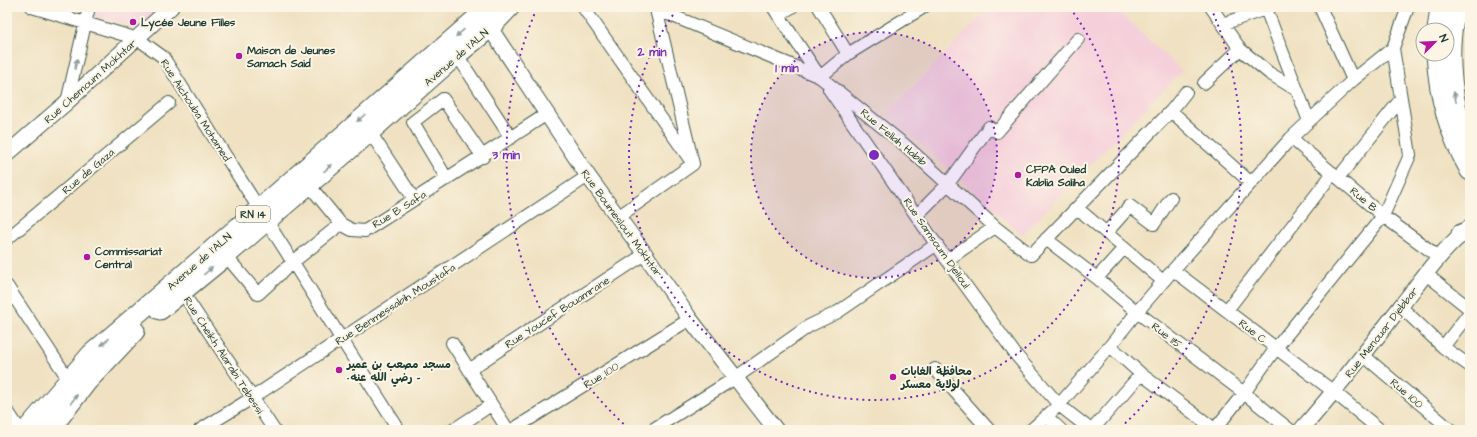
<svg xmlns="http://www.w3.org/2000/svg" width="1477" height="437" viewBox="0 0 1477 437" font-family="'Architects Daughter','Playpen Sans Arabic',sans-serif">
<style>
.built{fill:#f5cfda}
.green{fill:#7fd9a0;stroke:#4f8b6a}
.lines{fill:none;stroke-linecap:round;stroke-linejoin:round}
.minor-casing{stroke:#3e5649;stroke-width:14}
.tertiary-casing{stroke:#3e5649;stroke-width:17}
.secondary-casing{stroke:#3e5649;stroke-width:19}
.primary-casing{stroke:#3e5649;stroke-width:21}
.minor{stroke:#fff;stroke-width:12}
.tertiary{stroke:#fff;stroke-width:15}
.secondary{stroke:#fff;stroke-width:17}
.primary{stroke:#fff;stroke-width:19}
.oneway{fill:#8f9e9a}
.ring{fill:none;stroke:#7b2cbf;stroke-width:2;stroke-dasharray:2 4}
.poi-dot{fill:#b5179e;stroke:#fcf5e5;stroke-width:1.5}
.labels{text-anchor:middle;stroke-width:4;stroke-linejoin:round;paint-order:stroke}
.shield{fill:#fcf5e5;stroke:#617469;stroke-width:1}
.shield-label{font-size:10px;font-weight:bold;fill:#1f3d34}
.poi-label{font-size:11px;font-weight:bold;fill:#1f3d34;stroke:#fcf5e5;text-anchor:start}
.street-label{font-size:11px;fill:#1f3d34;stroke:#fcf5e5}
.centre{fill:#7b2cbf;stroke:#fcf5e5;stroke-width:2}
.ring-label{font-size:12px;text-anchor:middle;font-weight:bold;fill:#7b2cbf;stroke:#fcf5e5;stroke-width:4;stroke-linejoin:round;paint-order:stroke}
</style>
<rect width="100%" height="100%" fill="#fcf5e5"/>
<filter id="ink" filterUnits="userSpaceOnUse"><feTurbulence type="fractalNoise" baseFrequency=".025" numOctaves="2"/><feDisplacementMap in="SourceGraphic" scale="8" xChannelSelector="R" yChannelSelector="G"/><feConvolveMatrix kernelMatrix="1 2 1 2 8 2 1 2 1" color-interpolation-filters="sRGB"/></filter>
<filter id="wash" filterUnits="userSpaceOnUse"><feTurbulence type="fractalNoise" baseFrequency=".012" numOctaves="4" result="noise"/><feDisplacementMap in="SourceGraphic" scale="16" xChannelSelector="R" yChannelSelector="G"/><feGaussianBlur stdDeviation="0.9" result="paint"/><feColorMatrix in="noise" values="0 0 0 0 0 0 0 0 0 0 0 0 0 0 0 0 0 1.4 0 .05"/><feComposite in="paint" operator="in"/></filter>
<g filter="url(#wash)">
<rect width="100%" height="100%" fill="#efe1c1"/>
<path class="built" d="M94,7H164L143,29L92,16Z
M990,7H1114L1182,71L1022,235L887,114Z"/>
<path class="green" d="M1467,7H1470V86L1466,64Z"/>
</g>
<g filter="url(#ink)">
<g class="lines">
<defs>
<path id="minor" d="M32,7L138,39L163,57L399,430
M583,7L689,158
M773,7L820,77L906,146L995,227L1031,255L1171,111L1186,92
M819,7L848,54
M1211,7L1240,49L1269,73L1297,90
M1320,7L1353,80
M1266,9L1309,121
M778,15L792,7
M1223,24L1271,7
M457,55L511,138
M820,77L848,54L924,7
M1204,83L1240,49
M829,89L947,260L1016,355L1059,405L1091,430
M67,102L89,7
M1171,111L1251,183
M370,132L414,199
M1291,138L1383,216L1439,257
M1338,178L1401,99
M447,179L413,122L443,99L483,157
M309,185L341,224
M1077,208L1163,281
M917,215L948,184L989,127L997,132L1078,39
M618,217L693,164L656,9L820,77
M1106,233L1130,206L1154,224L1171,198
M7,239L169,103
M1046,239L1097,278L1137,312L1244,393L1290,430
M226,256L258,294L293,262L341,224L352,230L365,231L547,114
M947,260L995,227
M1173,270L1334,392L1380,430
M1426,274L1470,309
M1097,278L1124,248
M7,286L69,380
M179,287L274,430
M1401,307L1443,347L1470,366
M1227,310L1333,173
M452,343L508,430
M1110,346L1141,374L1216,430
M1443,347L1470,312
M1363,355L1451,430
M935,369L989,430
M469,370L645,254
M1046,416L1061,430
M1215,429L1244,393L1276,348L1383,216L1410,155L1393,48
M200,430L252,398L588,176
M453,430L491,405
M512,430L690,319
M652,430L735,378L809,326L838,312L937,244
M1031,430L1059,405L1110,346L1137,312L1173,270L1291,138L1353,80L1393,48L1408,7
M1092,430L1141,374"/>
<path id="tertiary" d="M488,18L490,28L588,176L645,254L690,319L776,430
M7,154L67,102L171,7
M1301,430C1336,390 1369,348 1401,306C1422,279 1442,249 1469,228"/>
<path id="secondary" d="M7,415L17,430"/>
<path id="primary" d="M1457,7C1445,49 1451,108 1470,147
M1437,30L1440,7
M1436,54C1439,99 1448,131 1470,171
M1461,234L1470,231
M160,310L226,256L370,132L457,55L490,28L510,7
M26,430L91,354L259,209L489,7
M50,430L87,382L135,331"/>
</defs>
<use href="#minor" class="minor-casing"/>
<use href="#tertiary" class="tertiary-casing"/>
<use href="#secondary" class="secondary-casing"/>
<use href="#primary" class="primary-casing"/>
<use href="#minor" class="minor"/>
<use href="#tertiary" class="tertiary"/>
<use href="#secondary" class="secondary"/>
<use href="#primary" class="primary"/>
</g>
<defs><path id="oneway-solid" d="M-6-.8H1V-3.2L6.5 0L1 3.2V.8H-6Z"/></defs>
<g class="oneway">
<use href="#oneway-solid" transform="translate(460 33) rotate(139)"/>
<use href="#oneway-solid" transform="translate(76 64) rotate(-78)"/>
<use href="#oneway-solid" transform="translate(1455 97) rotate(-102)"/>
<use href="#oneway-solid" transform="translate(361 118) rotate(138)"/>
<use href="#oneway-solid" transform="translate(328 168) rotate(-41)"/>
<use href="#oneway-solid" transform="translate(208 271) rotate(-40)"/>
<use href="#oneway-solid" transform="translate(105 342) rotate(139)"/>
<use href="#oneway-solid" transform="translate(74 399) rotate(-53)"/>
</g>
</g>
<circle cx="874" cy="155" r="123" fill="#7b2cbf" fill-opacity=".12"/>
<g class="ring">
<circle cx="874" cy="155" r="123"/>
<path d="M1070 8A245 245 0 1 1 678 8"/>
<path d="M628 428A368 368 0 0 1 537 8M1211 8A368 368 0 0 1 1120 428"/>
</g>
<g class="poi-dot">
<circle cx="133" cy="22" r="4"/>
<circle cx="239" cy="56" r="4"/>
<circle cx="1018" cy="175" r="4"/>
<circle cx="87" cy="257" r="4"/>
<circle cx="339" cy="370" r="4"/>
<circle cx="893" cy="377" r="4"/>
</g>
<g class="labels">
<rect class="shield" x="236" y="206" width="34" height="16" rx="3"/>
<g class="shield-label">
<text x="253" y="218">RN 14</text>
</g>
<g class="poi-label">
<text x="141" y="26">Lycée Jeune Filles</text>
<text x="247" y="54">Maison de Jeunes<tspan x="247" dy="13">Samach Said</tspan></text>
<text x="1026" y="173">CFPA Ouled<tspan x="1026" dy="13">Kablia Saliha</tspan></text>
<text x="95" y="255">Commissariat<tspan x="95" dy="13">Central</tspan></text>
<text x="347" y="368">مسجد مصعب بن عمير<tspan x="347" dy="13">-رضي الله عنه -</tspan></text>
<text x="901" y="375">محافظة الغابات<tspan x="901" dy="13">لولاية معسكر</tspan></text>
</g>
<g class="street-label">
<text transform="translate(456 57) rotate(-41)" y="4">Avenue de l'ALN</text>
<text transform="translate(90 81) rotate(-42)" y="4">Rue Chemoum Mokhtar</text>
<text transform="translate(196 110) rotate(57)" y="4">Rue Aichouba Mohamed</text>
<text transform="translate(894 137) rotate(40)" y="4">Rue Fellah Habib</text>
<text transform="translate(88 171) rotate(-40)" y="4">Rue de Gaza</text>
<text transform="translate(1364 199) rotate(40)" y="4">Rue B</text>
<text transform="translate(399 209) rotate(-32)" y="4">Rue B Safa</text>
<text transform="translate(622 223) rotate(54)" y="4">Rue Boumeslout Mokhtar</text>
<text transform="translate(937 243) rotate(55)" y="4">Rue Samsoum Djelloul</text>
<text transform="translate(199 261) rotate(-41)" y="4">Avenue de l'ALN</text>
<text transform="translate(395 304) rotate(-33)" y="4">Rue Benmessabih Moustafa</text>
<text transform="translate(557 312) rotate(-33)" y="4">Rue Youcef Bouamrane</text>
<text transform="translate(1253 331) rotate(38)" y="4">Rue C</text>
<text transform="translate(1381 332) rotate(-52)" y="4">Rue Menouar Djebbar</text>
<text transform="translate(1167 335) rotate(37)" y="4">Rue 115</text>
<text transform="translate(224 355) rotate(57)" y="4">Rue Cheikh Alarabi Tebessi</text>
<text transform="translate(601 375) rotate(-32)" y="4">Rue 100</text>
<text transform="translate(1407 393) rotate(40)" y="4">Rue 100</text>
</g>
</g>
<circle cx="874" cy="155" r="6" class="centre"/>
<g class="ring-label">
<text x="652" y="56">2 min</text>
<text x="787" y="72">1 min</text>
<text x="506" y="159">3 min</text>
</g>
<rect width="1477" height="437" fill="none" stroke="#fcf5e5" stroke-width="24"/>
<g transform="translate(1435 42) rotate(66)"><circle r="19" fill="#fcf5e5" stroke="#a4ab9e"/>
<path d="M0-3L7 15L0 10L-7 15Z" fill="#b5179e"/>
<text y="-6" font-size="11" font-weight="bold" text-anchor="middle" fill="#1f3d34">N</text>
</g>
</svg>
